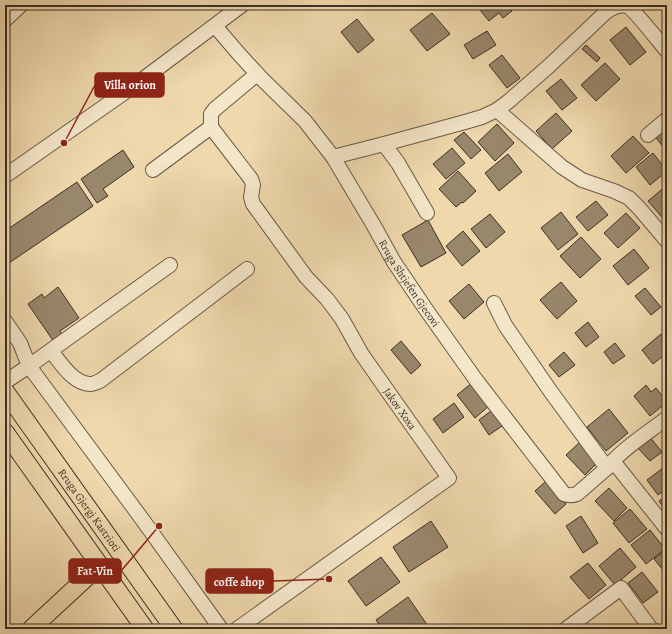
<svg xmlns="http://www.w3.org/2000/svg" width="672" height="634" viewBox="0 0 672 634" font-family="Alegreya,serif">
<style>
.building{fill:#99876c;stroke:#3d2f26}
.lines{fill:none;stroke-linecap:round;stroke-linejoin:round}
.minor-casing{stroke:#695948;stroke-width:16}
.major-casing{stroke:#3d2f26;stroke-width:19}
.minor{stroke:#f4e6c9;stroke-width:14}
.major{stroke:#eed8ac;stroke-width:17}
.labels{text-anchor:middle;stroke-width:3;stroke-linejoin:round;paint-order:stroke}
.street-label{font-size:11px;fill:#3d2f26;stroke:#f4e6c9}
.leader{fill:none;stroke:#8f2418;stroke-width:1.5}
.callout-dot{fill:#8f2418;stroke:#f4e6c9;stroke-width:1.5}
.callout{fill:#8f2418;stroke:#8f2418;stroke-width:1.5}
.callout-label{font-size:12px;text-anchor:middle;font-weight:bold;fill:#fff}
</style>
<rect width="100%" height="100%" fill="#eed8ac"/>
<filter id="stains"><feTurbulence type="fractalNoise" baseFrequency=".005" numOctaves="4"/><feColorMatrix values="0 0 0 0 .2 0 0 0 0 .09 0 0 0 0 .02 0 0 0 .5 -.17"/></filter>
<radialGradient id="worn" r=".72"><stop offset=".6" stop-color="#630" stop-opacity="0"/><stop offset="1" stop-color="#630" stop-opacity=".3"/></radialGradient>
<path class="building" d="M486,5H508L512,11L503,18L499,13L489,21L480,10Z
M432,13L450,34L427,51L410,30Z
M357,19L374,40L358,53L341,32Z
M626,27L646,52L630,65L610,40Z
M487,31L496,45L473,59L464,45Z
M586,45L600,58L597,62L582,49Z
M502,55L520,78L507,88L489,65Z
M605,63L620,79L596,101L581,85Z
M561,79L577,98L562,110L546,91Z
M556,113L572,131L552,149L536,131Z
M497,124L514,143L495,161L478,142Z
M667,124V152L654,135Z
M464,132L481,150L471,159L454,140Z
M633,136L649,153L626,173L611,156Z
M452,148L465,163L446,179L433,164Z
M123,150L134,167L103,189L108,196L97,203L81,179Z
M653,153L667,171L650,185L636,167Z
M508,154L522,172L499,191L485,173Z
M458,171L476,191L463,203L462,202L456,207L439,189Z
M77,182L93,206L9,263L5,257V231Z
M667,185V221L666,222L648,201Z
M596,201L608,215L588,231L576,217Z
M561,212L578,234L558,250L541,228Z
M626,213L640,228L618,248L604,233Z
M490,214L505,232L486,248L471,229Z
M428,220L446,253L421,267L402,235Z
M463,231L480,251L462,266L446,246Z
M581,237L601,259L580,278L560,256Z
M634,249L649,268L628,285L613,266Z
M561,282L577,301L557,319L540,300Z
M469,284L484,302L464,319L449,301Z
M58,287L79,318L60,331L63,336L54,342L28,304L42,294L44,298Z
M645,288L661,307L651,315L635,296Z
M588,322L599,337L586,347L575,333Z
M661,334L667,342V353L653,364L642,350Z
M401,341L421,365L411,374L391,350Z
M615,343L625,356L613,364L604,352Z
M564,352L575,365L559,377L549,365Z
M472,383L490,405L475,418L457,395Z
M646,385L651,392L656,388L667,402L650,416L634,396Z
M454,403L464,417L443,433L433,419Z
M609,409L628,433L606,451L587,427Z
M491,411L502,426L489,435L479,420Z
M649,436L662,452L650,461L637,447Z
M580,442L598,462L585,475L566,455Z
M667,465V488L658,495L647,480Z
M546,481L566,504L555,514L535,491Z
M609,488L627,508L614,521L595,501Z
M667,495V512L659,501Z
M630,509L647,529L629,543L613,523Z
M581,516L598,543L583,553L566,526Z
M431,521L448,547L409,572L393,547Z
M650,530L665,549L646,564L631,545Z
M620,548L636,567L615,585L599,566Z
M667,549V575L654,559Z
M381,557L400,582L366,606L348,581Z
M588,563L606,585L589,599L570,577Z
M642,572L658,592L643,603L628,583Z
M408,597L430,629H382L376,620Z"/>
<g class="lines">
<defs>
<g id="minor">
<path d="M5,20L21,5"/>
<path id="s1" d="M215,26L239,54L262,79L305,121L333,157L374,226L394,262L425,308L476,380L564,494C569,496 572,496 577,494L607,468L613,461"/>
<path d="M497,110L562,167L582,180L614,191L629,198L639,208L667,241"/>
<path id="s2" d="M211,127L251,179L253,185L251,197L253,204L306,277L327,299L342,319L361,353L389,393L449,478L237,629"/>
<path d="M648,135L667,119"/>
<path d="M384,144L398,163L427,213"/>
<path d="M333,157L384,144L465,122L482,117L497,110L509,101L549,66L606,12C613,7 619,4 627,6C634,9 660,43 667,51"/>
<path d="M153,170L211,127V114L215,109L257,74"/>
<path d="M5,176L138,83L242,5"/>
<path d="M170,265L29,366L142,519L221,629"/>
<path d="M494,303L505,325L551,392L607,468"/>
<path d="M5,321L20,343L29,366L5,382"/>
<path d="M51,351C61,363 74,385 91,384C94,384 97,382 100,381L247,269"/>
<path d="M667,418C649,432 629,444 613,461L667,529"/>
<path d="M566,629L621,588L651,629"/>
</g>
<g id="major">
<path id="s3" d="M5,391L174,629"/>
<path d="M5,432L145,629"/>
<path d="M31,629L100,565"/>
</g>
</defs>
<use href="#minor" class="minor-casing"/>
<use href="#major" class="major-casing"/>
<use href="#minor" class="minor"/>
<use href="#major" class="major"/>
</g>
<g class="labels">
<g class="street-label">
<text dy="4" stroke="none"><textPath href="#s1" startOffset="324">Rruga Shtjefen Gjecovi</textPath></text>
<text dy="4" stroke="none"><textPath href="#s2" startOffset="344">Jakov Xoxa</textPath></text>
<text dy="4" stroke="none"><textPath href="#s3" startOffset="146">Rruga Gjergj Kastrioti</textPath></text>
</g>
</g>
<path class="leader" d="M64 143L95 85M159 526L121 571M329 579L273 581"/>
<g class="callout-dot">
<circle cx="64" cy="143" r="4"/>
<circle cx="159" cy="526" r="4"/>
<circle cx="329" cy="579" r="4"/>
</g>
<g class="callout">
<rect x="95" y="73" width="69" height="24" rx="4"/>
<rect x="69" y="559" width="52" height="24" rx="4"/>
<rect x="206" y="569" width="67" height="24" rx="4"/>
</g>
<g class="callout-label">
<text x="130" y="89">Villa orion</text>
<text x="95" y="575">Fat-Vin</text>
<text x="239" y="586">coffe shop</text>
</g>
<rect width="672" height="634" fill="none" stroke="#eed8ac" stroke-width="20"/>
<rect x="6" y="6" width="660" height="622" fill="none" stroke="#3d2f26" stroke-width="2"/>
<rect x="10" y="10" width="652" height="614" fill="none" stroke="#3d2f26"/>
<rect width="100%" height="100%" filter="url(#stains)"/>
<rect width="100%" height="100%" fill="url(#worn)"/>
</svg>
